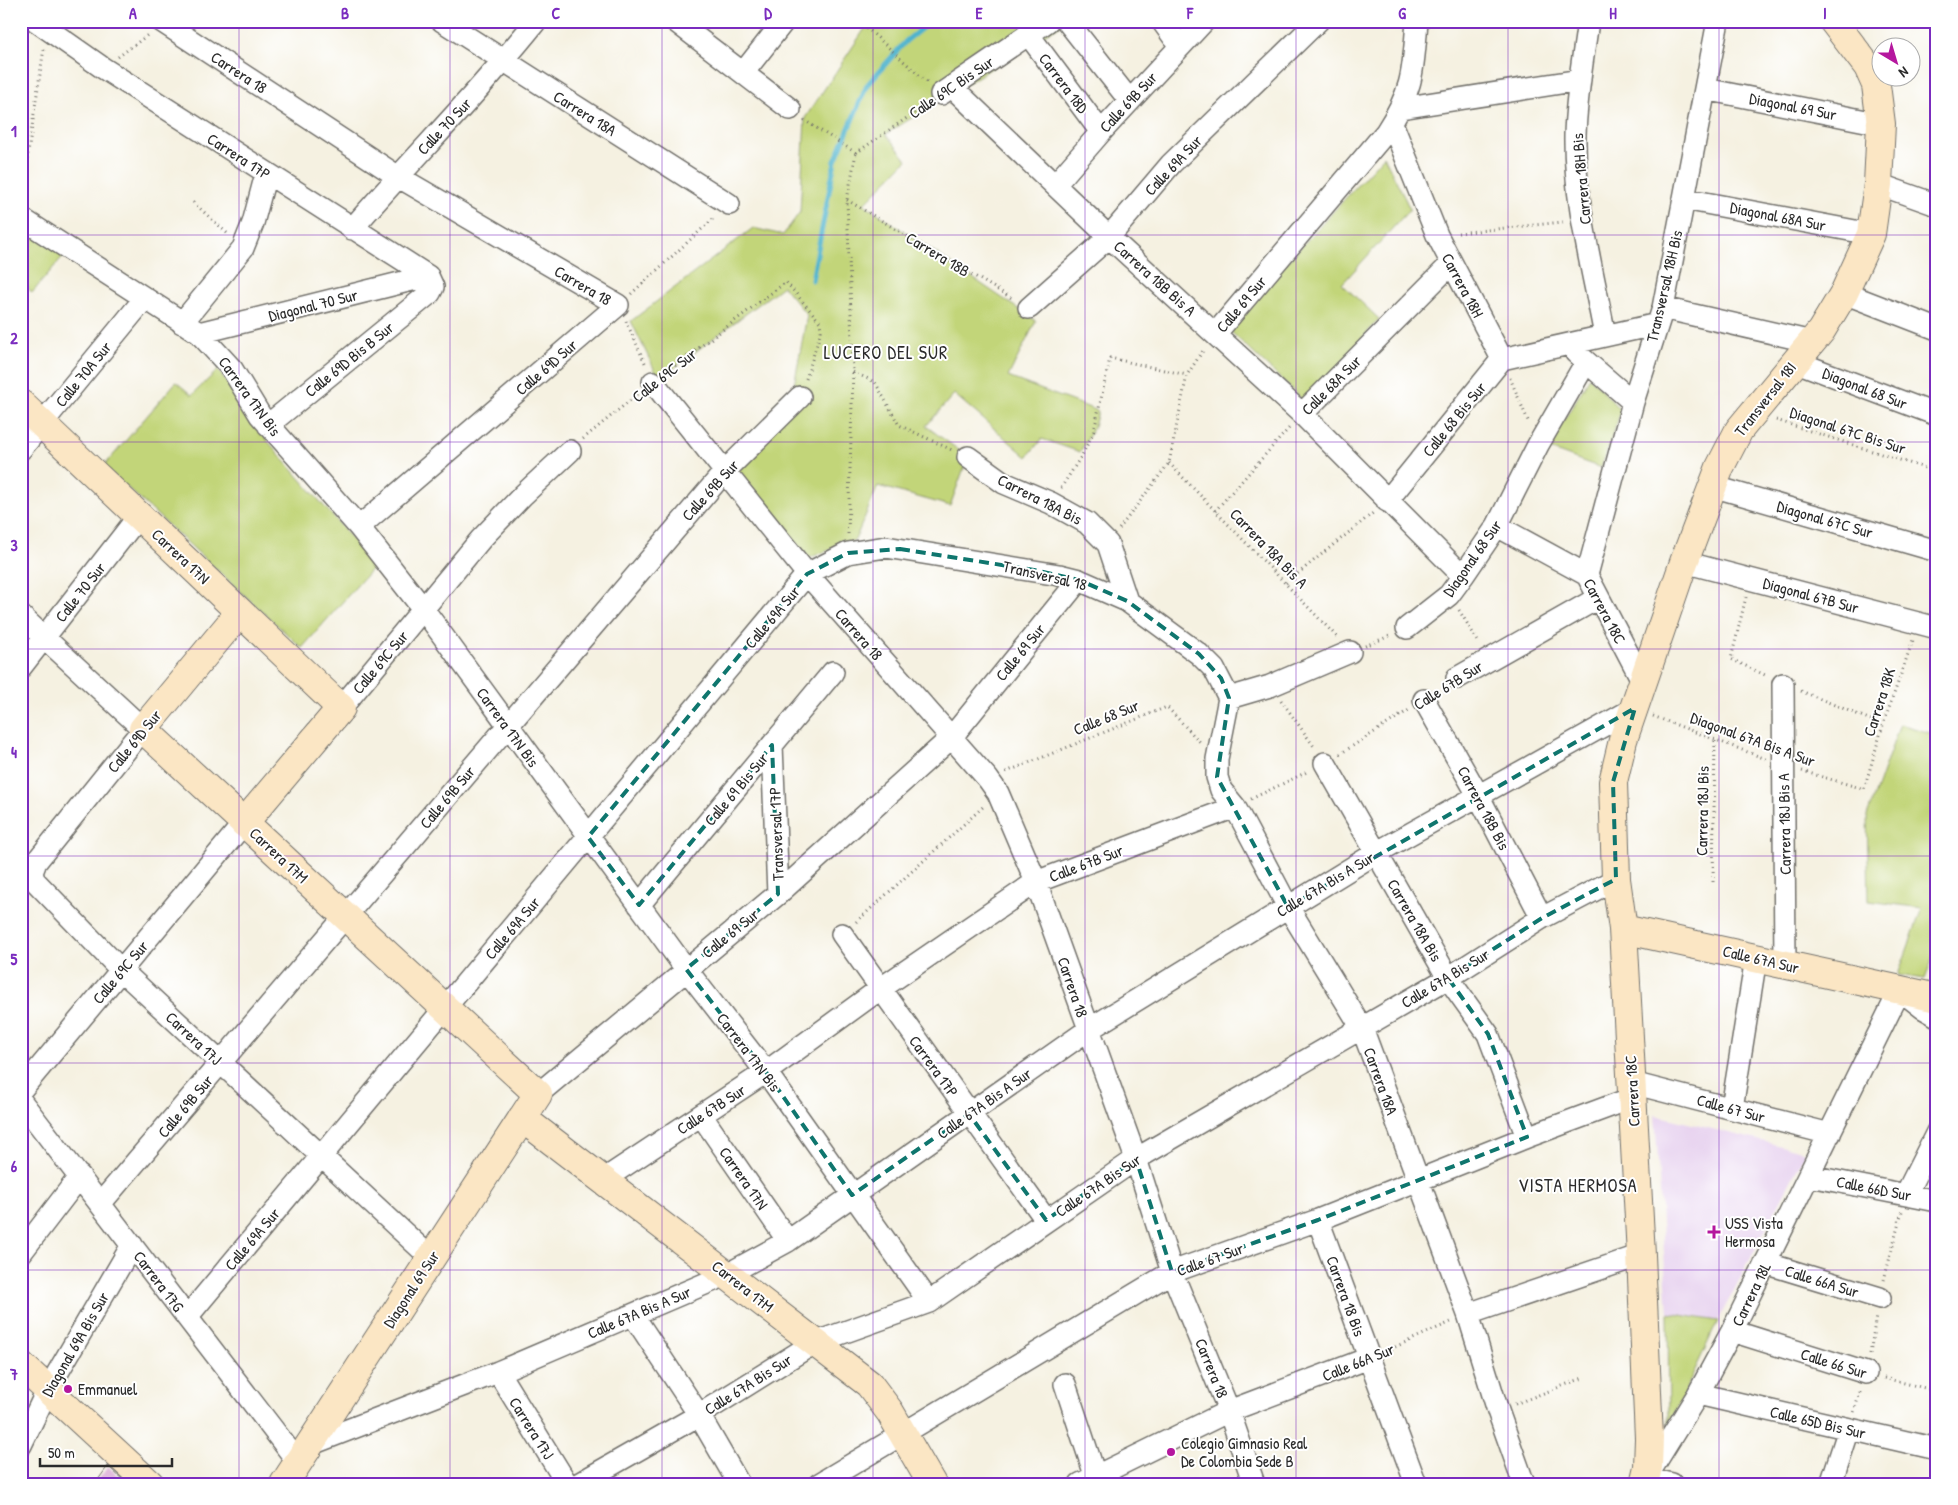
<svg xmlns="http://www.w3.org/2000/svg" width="1958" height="1505" viewBox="0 0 1958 1505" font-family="'Patrick Hand',sans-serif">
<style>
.built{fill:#e7d2ef}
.green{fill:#c2d579;stroke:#768052}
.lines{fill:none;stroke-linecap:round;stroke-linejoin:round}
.stream{stroke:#4eb3cd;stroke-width:5}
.building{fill:#d199cb}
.street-casing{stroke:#72706b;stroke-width:24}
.secondary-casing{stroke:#72706b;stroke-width:30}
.path{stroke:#72706b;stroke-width:3;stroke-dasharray:1 4;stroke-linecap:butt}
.street{stroke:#fff;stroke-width:21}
.secondary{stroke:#fbe6c4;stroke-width:28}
.marked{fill:none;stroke:#0f766e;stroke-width:4;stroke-dasharray:10 6;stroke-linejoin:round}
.grid{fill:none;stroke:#7b2cbf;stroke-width:1;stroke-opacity:0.55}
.poi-dot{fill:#b5179e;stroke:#fff;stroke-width:2}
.labels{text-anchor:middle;stroke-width:4;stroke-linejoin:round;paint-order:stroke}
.street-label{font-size:16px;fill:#2b2b2b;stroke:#fff}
.poi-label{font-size:16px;fill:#2b2b2b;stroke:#fff;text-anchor:start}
.neighbourhood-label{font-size:18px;letter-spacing:1px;fill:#2b2b2b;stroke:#fff}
.neatline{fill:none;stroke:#7b2cbf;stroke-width:2}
.grid-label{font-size:16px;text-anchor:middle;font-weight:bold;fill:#7b2cbf}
</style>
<rect width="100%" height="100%" fill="#fff"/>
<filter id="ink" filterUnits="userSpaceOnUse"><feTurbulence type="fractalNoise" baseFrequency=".02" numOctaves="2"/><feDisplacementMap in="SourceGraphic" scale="10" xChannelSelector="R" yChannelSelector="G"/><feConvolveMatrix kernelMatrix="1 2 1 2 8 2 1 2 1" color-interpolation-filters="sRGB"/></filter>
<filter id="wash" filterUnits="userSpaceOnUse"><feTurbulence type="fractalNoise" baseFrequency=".0096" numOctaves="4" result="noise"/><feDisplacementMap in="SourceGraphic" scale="20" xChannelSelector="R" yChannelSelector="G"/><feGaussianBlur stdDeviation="1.12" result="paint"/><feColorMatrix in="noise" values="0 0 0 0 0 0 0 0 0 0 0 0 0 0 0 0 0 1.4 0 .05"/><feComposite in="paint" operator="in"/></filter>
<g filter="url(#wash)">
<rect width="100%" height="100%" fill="#f5f1e1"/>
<path class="built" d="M1655,1115L1806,1152L1718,1321L1668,1313Z"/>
<path class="green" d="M870,21L1064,23L886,134L907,160L864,204L1036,321L1008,377L1098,411L1094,427L1080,452L1042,439L1027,457L954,394L926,426L968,457L950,506L878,486L855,540L809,558L731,464L793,391L807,315L783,286L659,379L631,321L753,228L783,235L800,212L805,118Z
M1384,156L1410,209L1342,284L1379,319L1306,403L1227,328Z
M21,228L64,255L32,293L21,279Z
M218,370L266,439L375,565L302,648L104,466L176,382L192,395Z
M1590,377L1621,411L1601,468L1547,448Z
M1900,724L1937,735V948L1925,979L1898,975L1922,908L1869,901L1867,816Z
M1668,1313L1718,1321L1669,1425Z"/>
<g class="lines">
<path class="stream" d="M812,280L835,161L867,85L906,41L931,21"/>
</g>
<g id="blocks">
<path class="building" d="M108,1466L127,1484H95Z"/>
</g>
</g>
<g filter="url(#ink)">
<use href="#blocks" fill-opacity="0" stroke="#72706b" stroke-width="1"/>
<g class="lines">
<defs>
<path id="street" d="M36,21L103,68L428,276L433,287L430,293L268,425
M161,21L397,176L618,305L359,527
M442,21L729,204
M675,21L790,109
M1067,21L1130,101
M1162,21L1180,46
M1588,21C1583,59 1576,97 1575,135C1574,202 1593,270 1605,336
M1028,34L1101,132
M743,73L784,21
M952,87L1109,237L1302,414L1463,576
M1705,89L1881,124
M941,94L1048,21
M1401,108L1580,80
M1392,123L1437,235L1502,359
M1878,184L1937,205
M1055,185L1101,132L1204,21
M1684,199L1871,234
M21,218L199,333L232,369L260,415L359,527L424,610L686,969L766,1072L929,1302
M352,229C412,159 478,94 536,21
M1844,293L1937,329
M1029,308L1109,237L1171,164L1318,21
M1663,308L1812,342
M182,323L243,248L253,223L266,174
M199,333L428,276
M1216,333L1386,132C1414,89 1413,70 1417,21
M1576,353L1633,402
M1794,361L1937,415
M653,382L807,574L988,779L998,793L1036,882L1136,1159L1172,1272L1229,1411L1254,1484
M1302,414L1451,264
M21,449L145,298
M968,457L1004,483L1051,503L1087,523L1108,544L1127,601
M1712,486L1937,551
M1387,501L1502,359L1658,324
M1497,526L1587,575L1644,684
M1684,562L1937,628
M1587,575L1633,402L1663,308L1718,21
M21,616L143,729L36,862L32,872L34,880L121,970L431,1258
M1407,628L1449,595L1463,576L1497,526L1538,445L1586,362
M21,667L138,517
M1457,678L1598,598
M1783,684L1785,965
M1229,698L1270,686L1350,652
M1424,700L1478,795L1542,918
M341,708L481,539L523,495L570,451
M772,745L778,894
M1325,763L1448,978L1488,1034L1527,1137
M639,905L833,672
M842,934L1046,1220
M1632,1083L1830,1134
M21,1090L244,823
M538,1094L778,894L951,738L1079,580
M21,1101L298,1462
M1732,1108L1756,958
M701,1115L788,1241
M1810,1176L1937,1201
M603,1180L766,1072L880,989L1036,882L1235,807
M1906,1194L1937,1132
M100,1204L726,470L800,397
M1318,1220L1416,1484
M21,1253L80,1176
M1765,1263L1880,1298
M1468,1314L1641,1255
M633,1315L699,1415L739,1484
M187,1317L807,574L848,553L886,547L1059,575L1079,580L1127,601L1199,654L1214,669L1229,698L1217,759V777L1221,790L1235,807L1288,907L1362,1028L1468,1314L1498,1411L1524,1484
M1732,1331L1866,1373
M498,1372L567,1484
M1065,1384L1098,1484
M1698,1394L1937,1449
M21,1445L47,1391L132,1245
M309,1445L498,1372L728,1274L788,1241L1088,1030L1376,853L1635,708
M578,1484L699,1415L814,1343L929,1302L1136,1159L1448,978L1542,918L1616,879
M819,1484L1172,1272L1318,1220L1527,1137L1632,1098
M1080,1484L1229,1411L1369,1358
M1672,1484L1646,1478L1698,1394L1732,1331L1900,990L1923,1008L1937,1016
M1831,1484L1849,1429"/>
<path id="secondary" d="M21,404L341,708L244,823
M240,612L143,729L538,1094L284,1484
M1623,929L1937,998
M522,1118L869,1384L890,1412L932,1484
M21,1365L150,1484
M1644,1484L1648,1467L1649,1438L1641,1255L1623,929L1616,879L1613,782L1623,740L1684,562L1720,467L1739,430L1821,331L1844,293L1871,234L1878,184L1881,124L1876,85L1868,67L1833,21"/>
</defs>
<use href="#street" class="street-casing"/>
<use href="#secondary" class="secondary-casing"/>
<path class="path" d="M859,21L928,83
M118,57L149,34
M804,120L856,153
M856,153L927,104
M21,199L44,48
M847,200L1013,299
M193,202L228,234
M1458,233L1563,222
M21,252L28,246
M631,294L715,217
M626,321L646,365
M667,372L786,282L820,322L821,331L806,379
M853,372L875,382L899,425L952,450
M1510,378L1529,423
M1776,420L1937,472
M583,439L638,394
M1169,463L1337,637
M1061,488L1082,455L1094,431L1110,358L1187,375
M1215,511L1290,427
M1119,529L1169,463L1187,375L1204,349
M848,534L853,372L847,200L856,153
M1286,583L1373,513
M1746,597L1731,659L1767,676
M1459,610L1479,643
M1365,646L1392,635
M1801,691L1883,725
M1281,700L1315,748
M1653,716L1766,759
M1340,754L1409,710
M1802,771L1864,789L1883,725L1913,640
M1006,772L1167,707L1201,743
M1251,799L1309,771
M1713,882L1715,740
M856,922L984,806
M1884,1280L1902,1211
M1386,1351L1451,1322
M1870,1354L1876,1316
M1884,1378L1937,1391
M1515,1404L1583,1378
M1854,1412L1861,1389"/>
<use href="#street" class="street"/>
<use href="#secondary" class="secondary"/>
</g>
</g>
<path class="marked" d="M900,549L1034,570L1079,580L1127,601L1199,654L1221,678L1229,698L1217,777L1288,907L1635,708L1613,782L1616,879L1542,918L1448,978L1488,1034L1527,1137L1318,1220L1172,1272L1136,1159L1046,1220L969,1114L852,1195L766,1072L686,969L778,894L772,745L639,905L588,837L807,574L848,553Z"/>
<path class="grid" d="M239,21V1484M450,21V1484M662,21V1484M873,21V1484M1085,21V1484M1296,21V1484M1508,21V1484M1719,21V1484M21,235H1937M21,442H1937M21,649H1937M21,856H1937M21,1063H1937M21,1270H1937"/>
<g class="poi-dot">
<path d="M1711.5 1224.5h5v5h5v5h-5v5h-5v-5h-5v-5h5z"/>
<circle cx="68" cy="1389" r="5"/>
<circle cx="1171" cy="1452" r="5"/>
</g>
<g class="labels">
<g class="street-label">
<text transform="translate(239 72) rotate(33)" y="6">Carrera 18</text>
<text transform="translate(1064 83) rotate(53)" y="6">Carrera 18D</text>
<text transform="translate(951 87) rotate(-34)" y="6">Calle 69C Bis Sur</text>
<text transform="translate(1128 102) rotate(-47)" y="6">Calle 69B Sur</text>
<text transform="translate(1793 106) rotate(11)" y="6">Diagonal 69 Sur</text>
<text transform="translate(585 113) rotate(32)" y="6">Carrera 18A</text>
<text transform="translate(444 126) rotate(-47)" y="6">Calle 70 Sur</text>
<text transform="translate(239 156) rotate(33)" y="6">Carrera 17P</text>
<text transform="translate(1173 165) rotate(-47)" y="6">Calle 69A Sur</text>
<text transform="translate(1581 179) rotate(-95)" y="6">Carrera 18H Bis</text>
<text transform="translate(1778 216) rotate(11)" y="6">Diagonal 68A Sur</text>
<text transform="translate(938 254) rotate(31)" y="6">Carrera 18B</text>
<text transform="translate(1155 278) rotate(42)" y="6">Carrera 18B Bis A</text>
<text transform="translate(583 285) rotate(30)" y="6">Carrera 18</text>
<text transform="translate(1463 285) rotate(62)" y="6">Carrera 18H</text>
<text transform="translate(1664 286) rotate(-77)" y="6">Transversal 18H Bis</text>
<text transform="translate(1241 304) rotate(-50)" y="6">Calle 69 Sur</text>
<text transform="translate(313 305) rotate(-14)" y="6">Diagonal 70 Sur</text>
<text transform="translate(349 359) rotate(-39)" y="6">Calle 69D Bis B Sur</text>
<text transform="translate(546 367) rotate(-41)" y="6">Calle 69D Sur</text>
<text transform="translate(83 374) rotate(-51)" y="6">Calle 70A Sur</text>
<text transform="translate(664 375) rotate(-38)" y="6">Calle 69C Sur</text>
<text transform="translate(1331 385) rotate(-45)" y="6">Calle 68A Sur</text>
<text transform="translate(1865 388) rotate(21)" y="6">Diagonal 68 Sur</text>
<text transform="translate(250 396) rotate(54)" y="6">Carrera 17N Bis</text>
<text transform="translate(1765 399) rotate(-52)" y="6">Transversal 18I</text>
<text transform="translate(1454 419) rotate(-51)" y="6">Calle 68 Bis Sur</text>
<text transform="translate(1848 430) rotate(18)" y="6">Diagonal 67C Bis Sur</text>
<text transform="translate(710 490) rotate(-48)" y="6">Calle 69B Sur</text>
<text transform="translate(1040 499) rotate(27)" y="6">Carrera 18A Bis</text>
<text transform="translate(1825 519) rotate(16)" y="6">Diagonal 67C Sur</text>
<text transform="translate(1269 548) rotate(46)" y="6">Carrera 18A Bis A</text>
<text transform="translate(181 556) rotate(43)" y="6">Carrera 17N</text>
<text transform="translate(1472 558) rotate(-55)" y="6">Diagonal 68 Sur</text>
<text transform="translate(1045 575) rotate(13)" y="6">Transversal 18</text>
<text transform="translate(80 592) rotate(-52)" y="6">Calle 70 Sur</text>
<text transform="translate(1811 595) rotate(15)" y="6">Diagonal 67B Sur</text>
<text transform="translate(1605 611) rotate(62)" y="6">Carrera 18C</text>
<text transform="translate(772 617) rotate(-50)" y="6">Calle 69A Sur</text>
<text transform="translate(859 634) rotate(49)" y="6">Carrera 18</text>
<text transform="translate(1020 652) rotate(-51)" y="6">Calle 69 Sur</text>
<text transform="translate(380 662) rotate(-50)" y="6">Calle 69C Sur</text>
<text transform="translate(1448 685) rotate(-32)" y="6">Calle 67B Sur</text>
<text transform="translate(1879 702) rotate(-72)" y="6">Carrera 18K</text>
<text transform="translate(1106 717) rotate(-22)" y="6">Calle 68 Sur</text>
<text transform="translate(508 727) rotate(54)" y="6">Carrera 17N Bis</text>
<text transform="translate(1753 739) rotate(20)" y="6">Diagonal 67A Bis A Sur</text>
<text transform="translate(134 741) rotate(-51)" y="6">Calle 69D Sur</text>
<text transform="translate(736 789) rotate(-50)" y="6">Calle 69 Bis Sur</text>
<text transform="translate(447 797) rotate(-50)" y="6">Calle 69B Sur</text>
<text transform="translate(1484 808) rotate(62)" y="6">Carrera 18B Bis</text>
<text transform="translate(1702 811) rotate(-89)" y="6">Carrera 18J Bis</text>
<text transform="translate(1784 824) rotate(-91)" y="6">Carrera 18J Bis A</text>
<text transform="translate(776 834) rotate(-92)" y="6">Transversal 17P</text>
<text transform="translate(279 855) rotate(43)" y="6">Carrera 17M</text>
<text transform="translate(1086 863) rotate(-21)" y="6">Calle 67B Sur</text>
<text transform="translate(1325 884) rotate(-31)" y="6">Calle 67A Bis A Sur</text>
<text transform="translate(1415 920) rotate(60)" y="6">Carrera 18A Bis</text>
<text transform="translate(512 928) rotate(-50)" y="6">Calle 69A Sur</text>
<text transform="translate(730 933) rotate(-39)" y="6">Calle 69 Sur</text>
<text transform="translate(1761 959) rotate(13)" y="6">Calle 67A Sur</text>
<text transform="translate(120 972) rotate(-50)" y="6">Calle 69C Sur</text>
<text transform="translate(1445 978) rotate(-31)" y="6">Calle 67A Bis Sur</text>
<text transform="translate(1073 987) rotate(71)" y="6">Carrera 18</text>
<text transform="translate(194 1038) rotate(43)" y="6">Carrera 17J</text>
<text transform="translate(749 1052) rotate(53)" y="6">Carrera 17N Bis</text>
<text transform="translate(934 1066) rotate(54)" y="6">Carrera 17P</text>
<text transform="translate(1381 1081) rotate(70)" y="6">Carrera 18A</text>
<text transform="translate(1632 1091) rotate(-93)" y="6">Carrera 18C</text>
<text transform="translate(984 1103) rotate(-35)" y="6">Calle 67A Bis A Sur</text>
<text transform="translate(185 1106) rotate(-50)" y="6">Calle 69B Sur</text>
<text transform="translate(1731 1108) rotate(15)" y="6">Calle 67 Sur</text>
<text transform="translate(711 1109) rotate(-33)" y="6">Calle 67B Sur</text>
<text transform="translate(744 1178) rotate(55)" y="6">Carrera 17N</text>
<text transform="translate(1098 1185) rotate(-34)" y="6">Calle 67A Bis Sur</text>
<text transform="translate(1874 1188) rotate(11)" y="6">Calle 66D Sur</text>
<text transform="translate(252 1239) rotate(-50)" y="6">Calle 69A Sur</text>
<text transform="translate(1210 1259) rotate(-20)" y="6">Calle 67 Sur</text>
<text transform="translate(159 1281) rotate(53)" y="6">Carrera 17G</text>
<text transform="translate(1822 1281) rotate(17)" y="6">Calle 66A Sur</text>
<text transform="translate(743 1286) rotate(38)" y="6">Carrera 17M</text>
<text transform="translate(411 1289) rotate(-57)" y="6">Diagonal 69 Sur</text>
<text transform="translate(1751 1294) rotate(-64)" y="6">Carrera 18L</text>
<text transform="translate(1346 1296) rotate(70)" y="6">Carrera 18 Bis</text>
<text transform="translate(639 1312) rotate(-23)" y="6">Calle 67A Bis A Sur</text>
<text transform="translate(75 1344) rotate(-60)" y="6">Diagonal 69A Bis Sur</text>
<text transform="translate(1358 1362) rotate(-22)" y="6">Calle 66A Sur</text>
<text transform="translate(1834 1363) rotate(17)" y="6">Calle 66 Sur</text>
<text transform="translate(1212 1368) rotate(68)" y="6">Carrera 18</text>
<text transform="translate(748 1384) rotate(-32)" y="6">Calle 67A Bis Sur</text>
<text transform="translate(1818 1422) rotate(13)" y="6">Calle 65D Bis Sur</text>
<text transform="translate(532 1428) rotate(58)" y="6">Carrera 17J</text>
</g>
<g class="poi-label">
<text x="1725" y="1229">USS Vista<tspan x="1725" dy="18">Hermosa</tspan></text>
<text x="78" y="1395">Emmanuel</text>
<text x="1181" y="1449">Colegio Gimnasio Real<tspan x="1181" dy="18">De Colombia Sede B</tspan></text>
</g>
<g class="neighbourhood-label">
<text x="886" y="359">LUCERO DEL SUR</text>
<text x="1578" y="1192">VISTA HERMOSA</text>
</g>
</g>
<rect width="1958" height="1505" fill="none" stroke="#fff" stroke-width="55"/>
<g transform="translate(1896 62) rotate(142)"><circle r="24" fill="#ffffff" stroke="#aaaaaa"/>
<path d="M0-4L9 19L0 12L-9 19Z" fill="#b5179e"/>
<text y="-8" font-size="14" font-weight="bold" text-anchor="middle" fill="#2b2b2b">N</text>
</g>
<path d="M40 1458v8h132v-8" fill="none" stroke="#2b2b2b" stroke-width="2.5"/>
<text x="48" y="1458" font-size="15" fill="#2b2b2b" stroke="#ffffff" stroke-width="4" paint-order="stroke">50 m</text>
<rect x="28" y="28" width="1902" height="1450" class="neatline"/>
<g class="grid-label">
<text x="133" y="19">A</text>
<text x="345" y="19">B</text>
<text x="556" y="19">C</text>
<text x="768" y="19">D</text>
<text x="979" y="19">E</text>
<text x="1190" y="19">F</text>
<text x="1402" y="19">G</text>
<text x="1613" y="19">H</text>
<text x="1825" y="19">I</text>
<text x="14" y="137">1</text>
<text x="14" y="344">2</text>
<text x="14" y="551">3</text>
<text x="14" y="758">4</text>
<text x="14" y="965">5</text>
<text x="14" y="1172">6</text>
<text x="14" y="1380">7</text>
</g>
</svg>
